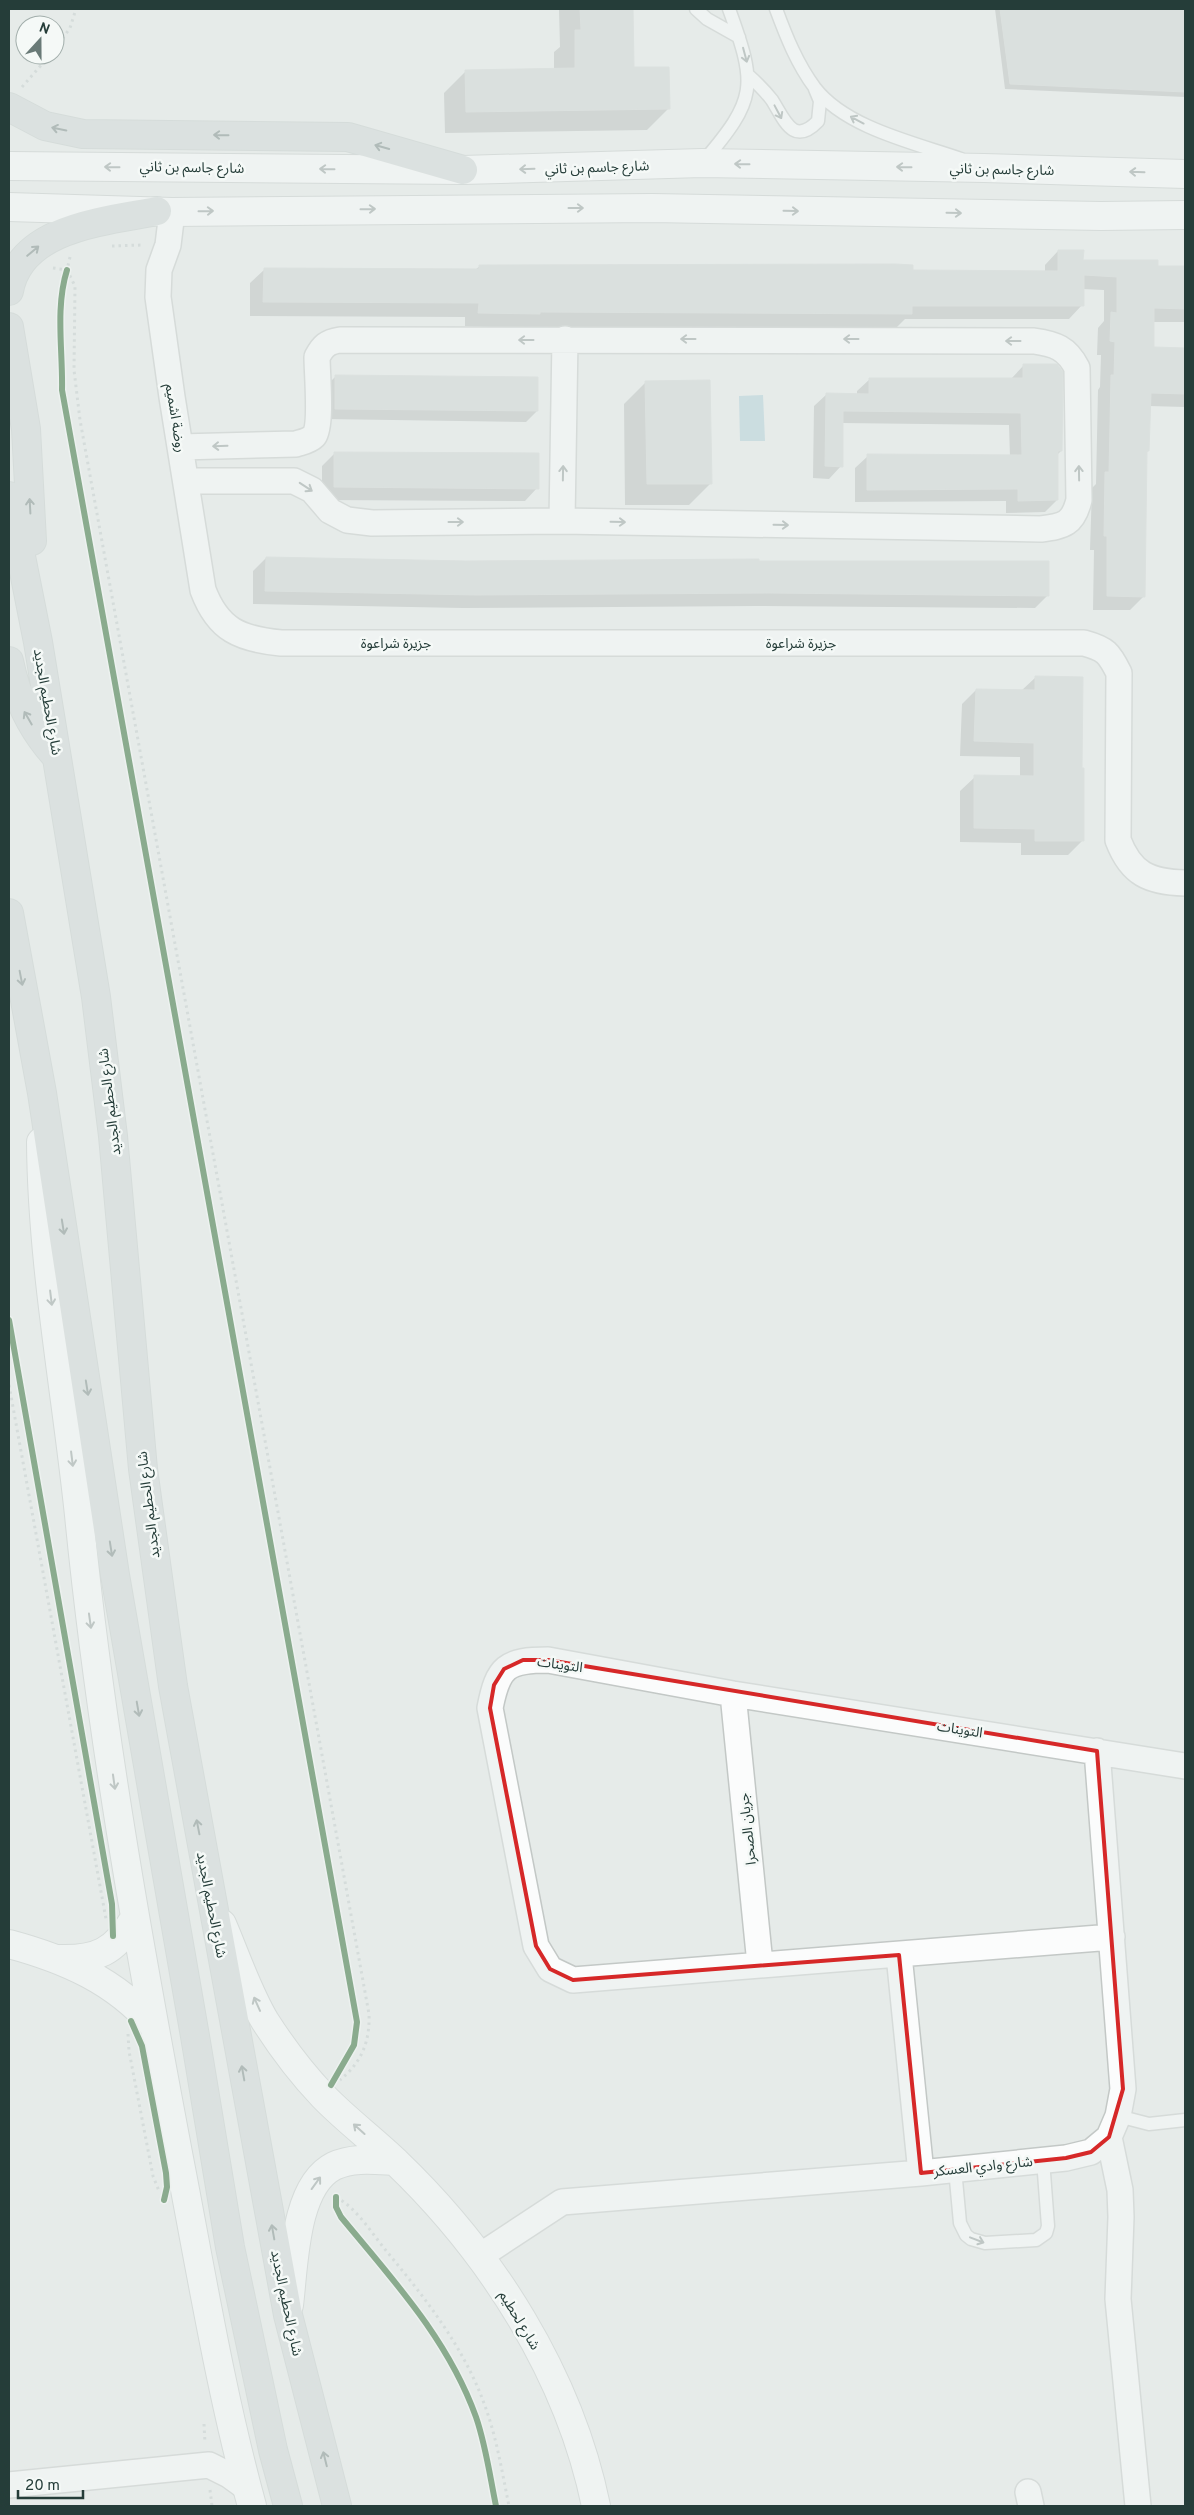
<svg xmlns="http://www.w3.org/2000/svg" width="1194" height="2515" viewBox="0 0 1194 2515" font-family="Overpass,'Noto Sans Arabic',sans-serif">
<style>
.water{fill:#aaccd6}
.shadow{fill:#0003}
.building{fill:#cdd2d0;stroke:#cfd4d2}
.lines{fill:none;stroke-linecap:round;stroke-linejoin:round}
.lane-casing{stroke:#c3c8c6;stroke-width:15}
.street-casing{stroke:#c3c8c6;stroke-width:28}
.secondary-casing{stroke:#c3c9c7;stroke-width:30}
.primary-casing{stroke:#c2cac8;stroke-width:30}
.path{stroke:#c2cbc9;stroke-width:3;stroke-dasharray:2.5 4;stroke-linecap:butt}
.lane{stroke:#fbfcfc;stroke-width:12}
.street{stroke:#fbfcfc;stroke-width:25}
.secondary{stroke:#fbfcfc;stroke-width:28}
.primary{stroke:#cfd6d5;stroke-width:28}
.cycleway-casing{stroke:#f5f9f7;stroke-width:9}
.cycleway{stroke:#1b5e20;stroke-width:6}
.oneway{stroke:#909c9a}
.oneway2{stroke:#71827f}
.marked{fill:none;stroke:#d62828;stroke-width:4;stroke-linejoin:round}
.labels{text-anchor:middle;stroke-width:5;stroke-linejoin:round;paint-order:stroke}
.street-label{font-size:14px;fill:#253d39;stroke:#f5f9f7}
</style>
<rect width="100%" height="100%" fill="#e6ebe9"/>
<path class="water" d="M763,395L765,441H740L739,396Z"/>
<path class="shadow" d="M559,9H632L633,69L669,108L647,130L445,133L444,93L466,71L554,70V52L560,47Z
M995,9H1185V97L1005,89Z
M1058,251L1082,262L1185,268V322H1153V348L1185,349V407L1149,406L1148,451L1146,453L1144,596L1130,610H1093L1094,550H1090L1092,488L1096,484L1098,390L1100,387L1101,355H1097L1098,328L1104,321V290L1082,289V305L1069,319H905L897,327H492L465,326V317L250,316V283L264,270H475L480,266L1045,272V265Z
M1024,365L1061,451L1057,455V500L1045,512L1006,513V501L855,502V468L868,456L1010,457L1009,425L842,423L841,466L829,479L813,478L814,406L827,394L857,395V391L870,379H1011Z
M336,376L537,411L526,422L325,419V387Z
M646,382L711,483L689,505H625L624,404Z
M335,453L537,488L525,501L322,500V466Z
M266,558L465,562H758L1048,595L1035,608L757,606L463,608L253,604V571Z
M1036,677L1080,770L1083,840L1068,855H1021V843L960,842V791L975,777H1020V757L960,756L962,704L976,690L1021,691Z"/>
<path class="building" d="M580,9H633L634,67H669L670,109L466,112L465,70L575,68V30H581Z
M1000,9H1185V92L1010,84Z
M1058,250H1084L1083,260H1158V266H1185V309L1154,308V347L1185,348V394L1151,393L1149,451H1147L1145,597L1107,596V536H1104L1105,472H1109L1111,375H1114L1115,342L1110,341L1111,312L1117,313V277L1084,275V306H912V314L540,312V314L478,313L479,303L263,302L264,268L479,269V265L895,264L913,265V270L1058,271Z
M1023,364H1057L1063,372L1062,451H1058V500L1018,501V489L867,490V454L1022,455L1021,413L843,411V467L825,466L826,393L869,394V378H1023Z
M335,375L538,377V411L335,409Z
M710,380L712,484H647L645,381Z
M334,452L539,453V489L334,487Z
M266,557L465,561L759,559V561H1049V596L770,593L476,595L265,591Z
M1035,676L1083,677L1082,768H1084V841H1035V829L974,828V775L1034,776V743L974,741L976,689L1035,690Z"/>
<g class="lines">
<defs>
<path id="lane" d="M696,9L707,19L739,37
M776,9C786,36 797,64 815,88C846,128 915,143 961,159
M748,75C757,83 765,91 772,100C784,119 793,147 818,121L820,101L815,89
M703,162C757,99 757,86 729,9
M1118,2116L1149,2124L1185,2120
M955,2169L960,2223L966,2235L971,2239L985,2243L1036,2240L1046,2233L1048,2226L1043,2160"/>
<path id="street" d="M172,212L168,245L159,270L158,297L172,397L203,590C218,630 240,639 281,643H1084C1106,649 1109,653 1119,673L1118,840C1131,874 1149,882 1185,883
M180,447L296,444C302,442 309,441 314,436C322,425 317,373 317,357C323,346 327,342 340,340L1034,341C1055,344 1067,348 1077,368L1079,500C1073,524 1064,526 1041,529L562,521L372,523L347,520L330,511L312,490L294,481H186
M562,521L565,339
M733,1694L760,1964
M1112,1937L573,1980L550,1969L536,1946L490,1708C498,1667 506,1660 548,1660L733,1694L1185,1766
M899,1955L921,2173
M1109,2137L1120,2190L1121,2217L1118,2299L1138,2506
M480,2256L562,2202L921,2173L1066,2158L1091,2152L1109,2137L1118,2116L1123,2089L1097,1751
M9,2485L209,2465L229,2475L247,2488
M1028,2492L1031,2506"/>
<path id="secondary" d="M9,166L463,170L702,163L984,168L1185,174
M9,207L172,212L652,208L1101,216L1185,215
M41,1142C42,1267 66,1390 79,1515C100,1729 138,1941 178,2153C201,2271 220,2390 252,2506
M222,1924C235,1954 248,1993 265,2021C281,2046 302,2074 323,2096C345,2119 372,2139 396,2162C492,2254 569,2375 596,2506
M9,1944C65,1959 116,1981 154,2026
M60,1959C96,1960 115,1952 134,1919
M289,2305C294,2266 294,2186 334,2166C353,2157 375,2160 395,2161"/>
<path id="primary" d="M9,107L45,126L83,134L348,137L463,170
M9,291C20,227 106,221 157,211
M9,327L26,429L32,541
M9,496L38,642L96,997L113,1136L143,1469L173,1686L288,2315L337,2506
M9,661C16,696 30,727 54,754
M9,913L42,1093L115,1575L196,2042L230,2247L273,2450L288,2506"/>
</defs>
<use href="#lane" class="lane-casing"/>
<use href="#street" class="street-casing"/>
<use href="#secondary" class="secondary-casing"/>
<use href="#primary" class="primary-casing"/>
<path class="path" d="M55,49L70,28L76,9
M22,87L50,55
M112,246L143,245
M70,257L67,270L75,286L74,370L80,420L369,2014C370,2041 362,2062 340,2080
M53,268L67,270
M9,1385L106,1919
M128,2034L129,2051L153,2176L159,2191
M336,2197C358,2209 372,2234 388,2253C426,2299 465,2349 485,2406C497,2439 502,2472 509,2506
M204,2424L205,2443
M210,2490L212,2506"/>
<use href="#lane" class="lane"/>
<use href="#street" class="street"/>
<use href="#secondary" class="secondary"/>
<use href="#primary" class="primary"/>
<defs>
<path id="cycleway" d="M67,270C55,308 63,352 62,390L357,2022L354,2045L331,2085
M9,1320L112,1904L113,1936
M131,2021L142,2046L166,2173L167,2187L164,2200
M336,2197V2207L341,2217C393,2280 448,2339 476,2417C486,2446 490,2477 496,2506"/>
</defs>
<use href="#cycleway" class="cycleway-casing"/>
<use href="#cycleway" class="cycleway"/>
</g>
<defs><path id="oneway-shaft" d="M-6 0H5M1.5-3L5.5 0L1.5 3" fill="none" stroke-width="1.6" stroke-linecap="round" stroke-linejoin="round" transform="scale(1.25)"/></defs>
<g class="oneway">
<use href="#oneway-shaft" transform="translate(745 55) rotate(75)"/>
<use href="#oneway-shaft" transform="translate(778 112) rotate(62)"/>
<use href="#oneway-shaft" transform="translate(857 120) rotate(-152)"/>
<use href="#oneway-shaft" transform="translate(742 164) rotate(-179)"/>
<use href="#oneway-shaft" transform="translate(112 167) rotate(-179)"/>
<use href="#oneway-shaft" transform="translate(904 167) rotate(-179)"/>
<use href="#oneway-shaft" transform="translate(327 169) rotate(-179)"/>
<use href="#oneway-shaft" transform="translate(527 169) rotate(178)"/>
<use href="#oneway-shaft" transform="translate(1137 172) rotate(-178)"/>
<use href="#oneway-shaft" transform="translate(576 208)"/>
<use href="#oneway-shaft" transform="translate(368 209) rotate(-1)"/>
<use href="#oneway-shaft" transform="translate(206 211) rotate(-1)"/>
<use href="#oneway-shaft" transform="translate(791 211) rotate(1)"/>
<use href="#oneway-shaft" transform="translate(954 213) rotate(1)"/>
<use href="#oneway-shaft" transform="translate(688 339) rotate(180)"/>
<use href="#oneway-shaft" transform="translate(851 339) rotate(-180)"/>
<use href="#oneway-shaft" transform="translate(526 340) rotate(180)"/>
<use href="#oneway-shaft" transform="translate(1013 341) rotate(-180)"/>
<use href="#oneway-shaft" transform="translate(220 446) rotate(178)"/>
<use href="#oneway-shaft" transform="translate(563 473) rotate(-89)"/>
<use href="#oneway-shaft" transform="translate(1079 473) rotate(-91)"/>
<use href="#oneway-shaft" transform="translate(306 487) rotate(33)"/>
<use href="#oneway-shaft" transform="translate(456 522)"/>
<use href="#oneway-shaft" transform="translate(618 522) rotate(1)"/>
<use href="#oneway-shaft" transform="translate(781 525) rotate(1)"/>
<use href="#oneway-shaft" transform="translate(51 1298) rotate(83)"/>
<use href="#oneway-shaft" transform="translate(72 1459) rotate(83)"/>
<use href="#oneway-shaft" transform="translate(90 1621) rotate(82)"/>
<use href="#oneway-shaft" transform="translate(114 1782) rotate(82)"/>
<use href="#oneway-shaft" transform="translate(257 2004) rotate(-114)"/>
<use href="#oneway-shaft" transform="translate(359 2129) rotate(-138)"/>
<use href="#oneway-shaft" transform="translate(316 2183) rotate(-54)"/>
<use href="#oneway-shaft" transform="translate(977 2240) rotate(21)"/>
</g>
<g class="oneway2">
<use href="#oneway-shaft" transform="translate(59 129) rotate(-168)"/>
<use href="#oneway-shaft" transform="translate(221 135) rotate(-179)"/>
<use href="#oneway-shaft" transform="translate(382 147) rotate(-164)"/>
<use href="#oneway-shaft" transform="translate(33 251) rotate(-40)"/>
<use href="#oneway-shaft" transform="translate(30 506) rotate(-93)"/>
<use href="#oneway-shaft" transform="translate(28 718) rotate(-120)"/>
<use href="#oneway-shaft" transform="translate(21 978) rotate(79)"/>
<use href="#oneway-shaft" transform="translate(63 1227) rotate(81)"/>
<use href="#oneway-shaft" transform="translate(87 1388) rotate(81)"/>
<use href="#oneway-shaft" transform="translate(111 1549) rotate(81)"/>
<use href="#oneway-shaft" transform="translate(138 1709) rotate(80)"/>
<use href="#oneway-shaft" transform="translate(198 1827) rotate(-101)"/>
<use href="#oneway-shaft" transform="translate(243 2073) rotate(-100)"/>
<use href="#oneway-shaft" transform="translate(273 2232) rotate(-100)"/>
<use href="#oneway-shaft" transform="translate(325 2459) rotate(-104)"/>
</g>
<path d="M0 0H1194V2515H0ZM523,1660H548L1097,1751L1123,2089L1109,2137L1091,2152L1066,2158L921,2173L899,1955L573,1980L550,1969L536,1946L490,1708L494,1685L504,1669Z" fill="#e6ebe9" fill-opacity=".55" fill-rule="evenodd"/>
<path class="marked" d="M523,1660H548L1097,1751L1123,2089L1109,2137L1091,2152L1066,2158L921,2173L899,1955L573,1980L550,1969L536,1946L490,1708L494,1685L504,1669Z"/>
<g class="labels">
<g class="street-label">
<text transform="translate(192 167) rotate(1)" y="5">شارع جاسم بن ثاني</text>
<text transform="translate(597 167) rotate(-2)" y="5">شارع جاسم بن ثاني</text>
<text transform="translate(1002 169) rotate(1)" y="5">شارع جاسم بن ثاني</text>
<text transform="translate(176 418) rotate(81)" y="5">روضة اشميم</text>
<text x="396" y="648">جزيرة شراعوة</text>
<text x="801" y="648">جزيرة شراعوة</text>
<text transform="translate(48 702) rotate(80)" y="5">شارع الحطيم الجديد</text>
<text transform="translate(109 1102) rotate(-97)" y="5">شارع الحطيم الجديد</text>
<text transform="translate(148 1505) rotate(-97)" y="5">شارع الحطيم الجديد</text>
<text transform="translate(560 1664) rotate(8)" y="5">التوينات</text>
<text transform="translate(960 1729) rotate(9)" y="5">التوينات</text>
<text transform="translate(747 1829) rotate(-96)" y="5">جريان الصحرا</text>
<text transform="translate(212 1905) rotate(79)" y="5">شارع الحطيم الجديد</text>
<text transform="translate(983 2166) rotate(-6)" y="5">شارع وادي العسكر</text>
<text transform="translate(287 2303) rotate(78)" y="5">شارع الحطيم الجديد</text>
<text transform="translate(520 2320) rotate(59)" y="5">شارع لحطيم</text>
</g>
</g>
<rect width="1194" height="2515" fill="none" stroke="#253d39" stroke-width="20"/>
<g transform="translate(40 40) rotate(21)"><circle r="24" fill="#f5f9f7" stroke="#a2aeab"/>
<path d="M0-4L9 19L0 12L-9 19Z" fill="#697a77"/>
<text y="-8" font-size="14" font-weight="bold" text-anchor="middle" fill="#253d39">N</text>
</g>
<path d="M18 2490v8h65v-8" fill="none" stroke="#253d39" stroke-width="2.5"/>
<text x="25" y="2490" font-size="15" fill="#253d39" stroke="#f5f9f7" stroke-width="4" paint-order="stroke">20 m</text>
</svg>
